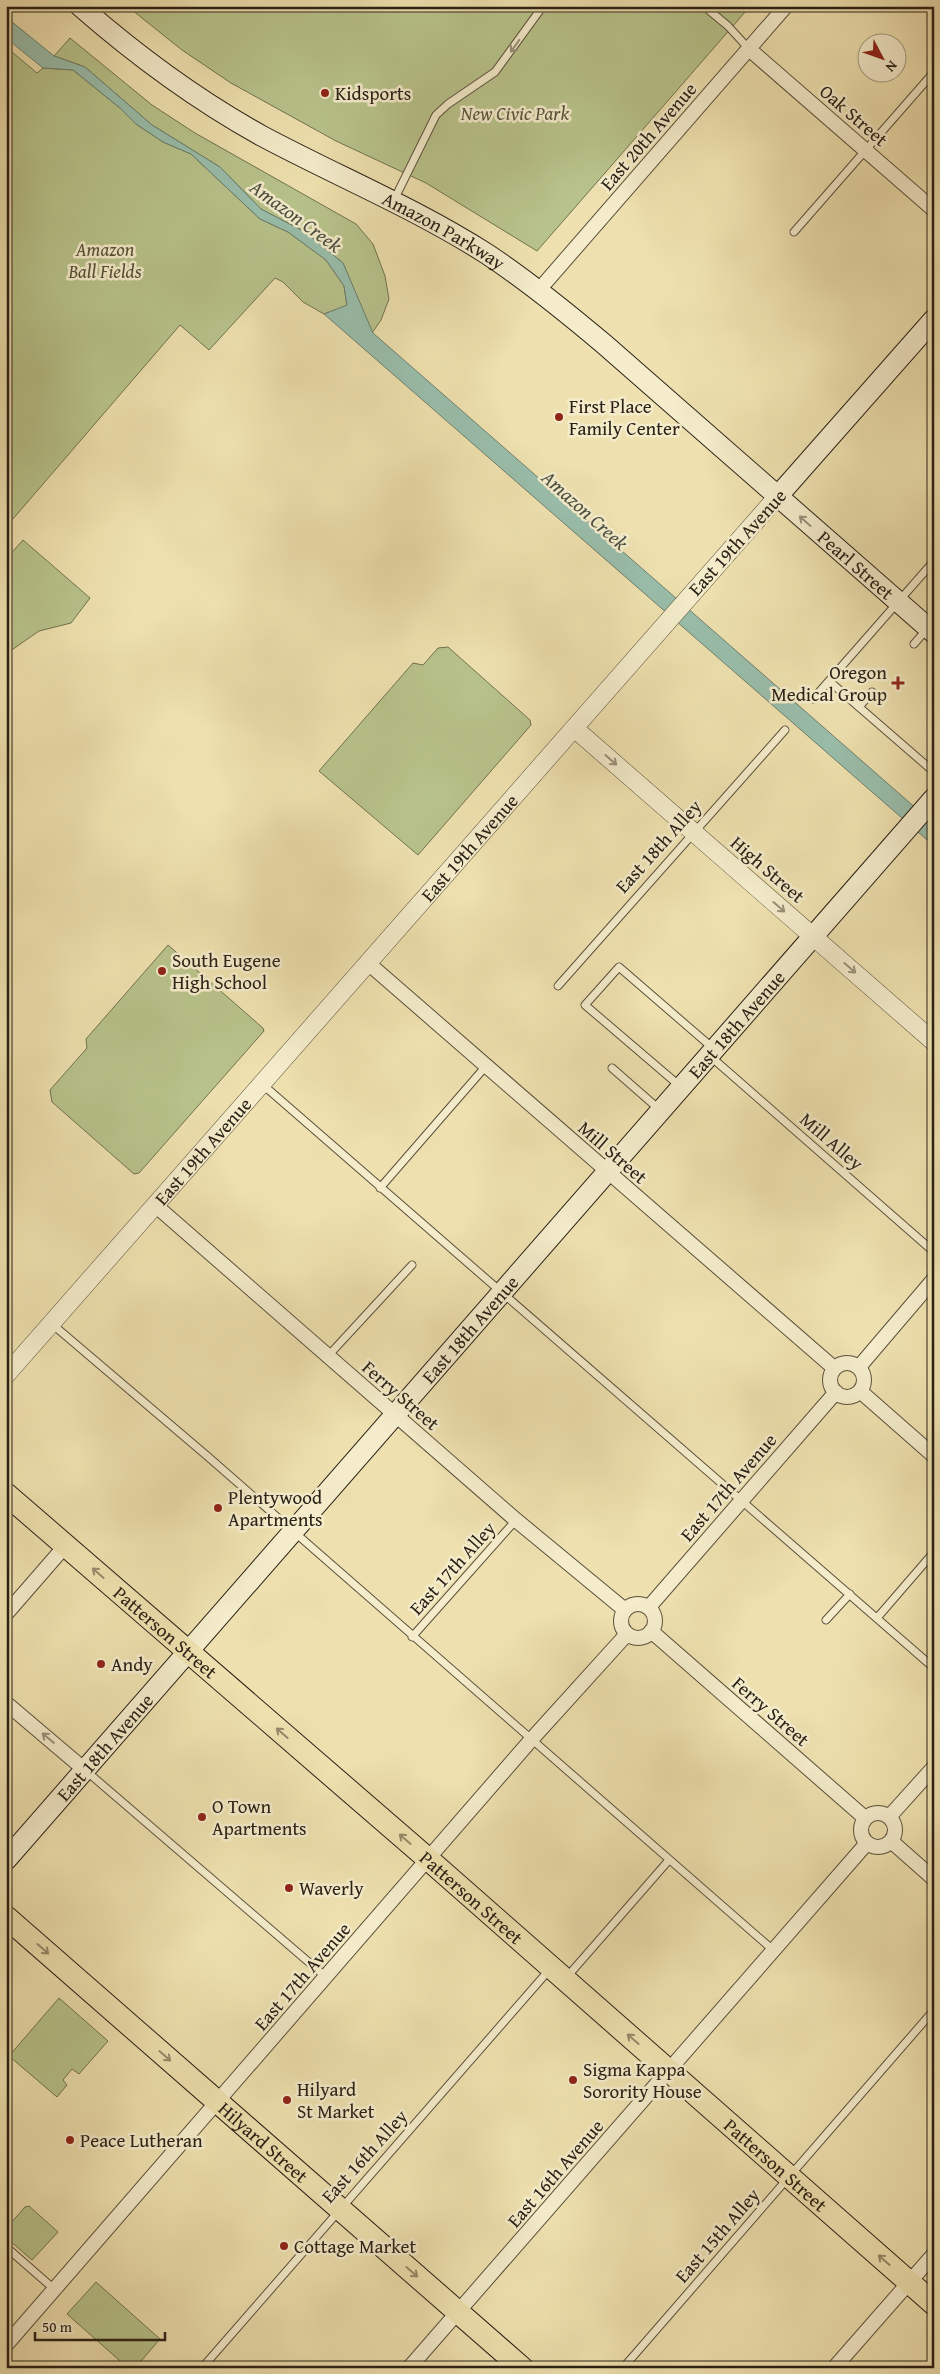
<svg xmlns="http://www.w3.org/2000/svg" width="940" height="2374" viewBox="0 0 940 2374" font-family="'Gentium Book Plus',serif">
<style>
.green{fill:#b8c38b;stroke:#717250}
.water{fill:#99beab;stroke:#6d7f6f}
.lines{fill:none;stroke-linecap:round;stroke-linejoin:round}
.service-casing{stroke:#5b503c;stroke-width:9}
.minor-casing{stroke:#5b503c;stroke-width:16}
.tertiary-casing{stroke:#5b503c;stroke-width:19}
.secondary-casing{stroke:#2a2016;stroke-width:22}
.primary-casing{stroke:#2a2016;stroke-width:24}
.service{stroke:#f4eccb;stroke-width:7}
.minor{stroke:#f4eccb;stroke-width:14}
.tertiary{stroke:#f4eccb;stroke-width:18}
.secondary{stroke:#f4eccb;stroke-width:20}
.primary{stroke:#eee1af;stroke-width:22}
.oneway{stroke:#99907a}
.oneway2{stroke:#968a6a}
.poi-dot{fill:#8f2418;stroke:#f4eccb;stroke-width:2}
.labels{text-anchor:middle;stroke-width:5;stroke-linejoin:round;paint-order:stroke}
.poi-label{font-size:19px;fill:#2a2016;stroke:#f4eccb;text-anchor:start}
.park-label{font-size:19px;font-style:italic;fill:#555139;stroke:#f4eccb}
.street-label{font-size:19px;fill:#2a2016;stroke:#f4eccb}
.water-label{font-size:20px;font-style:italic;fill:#4b4f43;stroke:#f4eccb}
</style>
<rect width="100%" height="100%" fill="#eee1af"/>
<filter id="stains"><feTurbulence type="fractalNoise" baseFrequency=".004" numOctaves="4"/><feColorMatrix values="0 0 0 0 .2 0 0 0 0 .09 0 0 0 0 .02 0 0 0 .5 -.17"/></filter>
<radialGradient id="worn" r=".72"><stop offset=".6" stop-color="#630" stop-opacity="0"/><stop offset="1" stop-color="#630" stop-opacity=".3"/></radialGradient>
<path class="green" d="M127,6H740L746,11L537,251L426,183L336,141L231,83L182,50Z
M70,38L152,105L195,133L356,224L373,244L385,276L389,299L381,320L372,333L343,263L305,232L261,209L220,167L152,125L85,67L54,56Z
M6,47L37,73L43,68L73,70L120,108L136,124L163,142L191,154L260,219L288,232L326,260L344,286L347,306L324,314L303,302L283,282L275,278L209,350L180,325L6,527Z
M23,540L90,598L71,623L39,631L6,654V559Z
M448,647L530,720L531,725L418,855L319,771L413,663L423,665L438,648Z
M168,945L263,1028L264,1031L139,1173L134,1174L52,1102L50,1090L87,1048L86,1039Z
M59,1998L108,2041L79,2074L72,2069L63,2080L67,2085L57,2097L9,2056Z
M29,2206L58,2232L32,2260L9,2240V2225L25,2207Z
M96,2282L160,2339L135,2368H128L67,2314Z"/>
<path class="water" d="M6,17L54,56L85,67L152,125L220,167L261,209L305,232L343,263L373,333L934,824V846L324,314L347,305L344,286L326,260L288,232L260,219L191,154L163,142L136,124L120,108L73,70L43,68L6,38Z"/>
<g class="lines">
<defs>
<path id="service" d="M704,6L728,26L749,49
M394,200L436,115L448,104L495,72L543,6
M794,232L934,72
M914,644L927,629
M829,681L934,772
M813,699L934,561
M859,707L872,692
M558,986L785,730
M710,1056L934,1252
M612,1068L660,1110
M262,1084L934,1668
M681,1087L585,1005L619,967L714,1049
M380,1188L486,1066
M52,1324L206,1455L773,1950
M328,1356L412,1265
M877,1618L934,1552
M826,1620L850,1594
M412,1637L516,1520
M85,1770L326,1977
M566,1978L669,1860
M6,2247L54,2289
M202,2368L550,1969
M623,2368L934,2010"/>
<path id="minor" d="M749,49L934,210
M538,291L786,6
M368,963L834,1368
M155,1205L516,1520L625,1610
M830 1380a17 17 0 1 1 34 0a17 17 0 1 1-34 0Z
M859,1367L934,1279
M860,1391L934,1456
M621 1621a17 17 0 1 1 34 0a17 17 0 1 1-34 0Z
M649,1607L836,1392
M6,1614L66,1545
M651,1631L865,1818
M6,1703L85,1770
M861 1830a17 17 0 1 1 34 0a17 17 0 1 1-34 0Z
M889,1817L934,1767
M891,1841L934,1879
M6,2345L531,1740L627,1634
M409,2368L867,1843
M834,2368L934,2254"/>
<g id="tertiary">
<path d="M574,728L934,1042"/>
<path id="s1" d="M6,1375L777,497"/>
</g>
<g id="secondary">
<path id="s2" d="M80,6C136,55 197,100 262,136C337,176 415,208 487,254C528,281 566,312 604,344L934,633"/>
<path d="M777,497L934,319"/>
<path id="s3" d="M6,1860L934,798"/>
</g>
<g id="primary">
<path id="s4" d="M6,1494L428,1859L934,2304"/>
<path id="s5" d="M6,1917L522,2368"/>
</g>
</defs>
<use href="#service" class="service-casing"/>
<use href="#minor" class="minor-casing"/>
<use href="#tertiary" class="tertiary-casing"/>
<use href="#secondary" class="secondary-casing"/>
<use href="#primary" class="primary-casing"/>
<use href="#service" class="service"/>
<use href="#minor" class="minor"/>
<use href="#tertiary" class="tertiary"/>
<use href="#secondary" class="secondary"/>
<use href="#primary" class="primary"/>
</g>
<defs><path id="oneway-shaft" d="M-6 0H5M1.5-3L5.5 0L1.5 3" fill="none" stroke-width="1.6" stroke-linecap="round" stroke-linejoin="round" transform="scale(1.25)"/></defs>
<g class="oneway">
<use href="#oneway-shaft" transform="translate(515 46) rotate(125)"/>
<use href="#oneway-shaft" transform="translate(805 521) rotate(-139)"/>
<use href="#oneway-shaft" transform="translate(611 760) rotate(41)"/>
<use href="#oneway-shaft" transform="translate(779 907) rotate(41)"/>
<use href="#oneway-shaft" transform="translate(850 968) rotate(41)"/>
<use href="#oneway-shaft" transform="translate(48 1738) rotate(-140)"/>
</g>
<g class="oneway2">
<use href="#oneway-shaft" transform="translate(98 1573) rotate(-139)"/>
<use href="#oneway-shaft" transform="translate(282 1733) rotate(-139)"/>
<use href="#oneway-shaft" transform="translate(405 1839) rotate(-139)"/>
<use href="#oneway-shaft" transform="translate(43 1949) rotate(41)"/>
<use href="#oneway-shaft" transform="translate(633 2039) rotate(-139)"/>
<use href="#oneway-shaft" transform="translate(165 2056) rotate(41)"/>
<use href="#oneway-shaft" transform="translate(884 2260) rotate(-139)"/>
<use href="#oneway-shaft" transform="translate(412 2272) rotate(41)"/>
</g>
<g class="poi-dot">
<circle cx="325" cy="93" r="5"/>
<circle cx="559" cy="417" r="5"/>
<path d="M895.5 675.5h5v5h5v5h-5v5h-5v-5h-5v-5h5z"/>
<circle cx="162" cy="971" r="5"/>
<circle cx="218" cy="1508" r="5"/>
<circle cx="101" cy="1664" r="5"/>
<circle cx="202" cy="1817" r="5"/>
<circle cx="289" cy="1888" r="5"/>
<circle cx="573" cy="2080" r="5"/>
<circle cx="287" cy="2100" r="5"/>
<circle cx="70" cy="2140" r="5"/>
<circle cx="284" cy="2246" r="5"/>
</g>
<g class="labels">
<g class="poi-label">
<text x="335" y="100">Kidsports</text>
<text x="569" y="413">First Place<tspan x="569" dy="22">Family Center</tspan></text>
<text x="887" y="679" text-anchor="end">Oregon<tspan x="887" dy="22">Medical Group</tspan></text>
<text x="172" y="967">South Eugene<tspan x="172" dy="22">High School</tspan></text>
<text x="228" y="1504">Plentywood<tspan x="228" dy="22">Apartments</tspan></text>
<text x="111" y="1671">Andy</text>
<text x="212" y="1813">O Town<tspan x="212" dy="22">Apartments</tspan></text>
<text x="299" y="1895">Waverly</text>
<text x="583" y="2076">Sigma Kappa<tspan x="583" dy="22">Sorority House</tspan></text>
<text x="297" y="2096">Hilyard<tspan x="297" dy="22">St Market</tspan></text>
<text x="80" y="2147">Peace Lutheran</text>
<text x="294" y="2253">Cottage Market</text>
</g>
<g class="park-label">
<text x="515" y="120">New Civic Park</text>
<text x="105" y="256">Amazon<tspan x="105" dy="22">Ball Fields</tspan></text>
</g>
<g class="street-label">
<text transform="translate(854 115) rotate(41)" y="7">Oak Street</text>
<text transform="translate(648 136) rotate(-49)" y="7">East 20th Avenue</text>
<text dy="7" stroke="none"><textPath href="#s2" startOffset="429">Amazon Parkway</textPath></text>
<text transform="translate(737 542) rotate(-48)" y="7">East 19th Avenue</text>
<text dy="7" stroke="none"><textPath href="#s2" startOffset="961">Pearl Street</textPath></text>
<text transform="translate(658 846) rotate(-48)" y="7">East 18th Alley</text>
<text dy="7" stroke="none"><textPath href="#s1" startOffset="702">East 19th Avenue</textPath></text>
<text transform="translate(768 869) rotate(41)" y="7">High Street</text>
<text dy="7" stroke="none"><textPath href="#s3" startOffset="1110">East 18th Avenue</textPath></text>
<text transform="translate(832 1141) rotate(41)" y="7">Mill Alley</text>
<text dy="7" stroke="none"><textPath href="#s1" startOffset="298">East 19th Avenue</textPath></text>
<text transform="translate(613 1152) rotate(41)" y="7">Mill Street</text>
<text dy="7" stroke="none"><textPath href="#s3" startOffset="705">East 18th Avenue</textPath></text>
<text transform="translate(401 1395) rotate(41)" y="7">Ferry Street</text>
<text transform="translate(728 1487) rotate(-49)" y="7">East 17th Avenue</text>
<text transform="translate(452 1568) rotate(-48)" y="7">East 17th Alley</text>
<text dy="7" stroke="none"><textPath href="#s4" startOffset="211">Patterson Street</textPath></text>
<text transform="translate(771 1711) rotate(41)" y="7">Ferry Street</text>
<text dy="7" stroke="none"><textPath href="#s3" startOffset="150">East 18th Avenue</textPath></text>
<text dy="7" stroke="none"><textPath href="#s4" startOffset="616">Patterson Street</textPath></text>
<text transform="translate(302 1976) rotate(-49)" y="7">East 17th Avenue</text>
<text dy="7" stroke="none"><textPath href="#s5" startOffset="342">Hilyard Street</textPath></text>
<text transform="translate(364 2156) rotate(-48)" y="7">East 16th Alley</text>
<text dy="7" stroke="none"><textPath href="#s4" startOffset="1021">Patterson Street</textPath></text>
<text transform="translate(555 2173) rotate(-49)" y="7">East 16th Avenue</text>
<text transform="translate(717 2235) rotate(-49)" y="7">East 15th Alley</text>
</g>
<g class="water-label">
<text transform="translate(296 216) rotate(36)" y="7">Amazon Creek</text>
<text transform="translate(585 510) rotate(42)" y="7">Amazon Creek</text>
</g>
</g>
<rect width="940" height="2374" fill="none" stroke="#eee1af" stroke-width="25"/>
<rect x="8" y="8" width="925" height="2359" fill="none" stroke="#2a2016" stroke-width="2.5"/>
<rect x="12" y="12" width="915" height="2349" fill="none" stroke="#2a2016"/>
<g transform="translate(882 58) rotate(131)"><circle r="24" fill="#f4eccb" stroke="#a39a83"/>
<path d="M0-4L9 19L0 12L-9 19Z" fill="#8f2418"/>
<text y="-8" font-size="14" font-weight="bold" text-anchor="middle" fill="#2a2016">N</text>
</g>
<path d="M35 2332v8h130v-8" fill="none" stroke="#2a2016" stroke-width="2.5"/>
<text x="42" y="2332" font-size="15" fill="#2a2016" stroke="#f4eccb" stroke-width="4" paint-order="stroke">50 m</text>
<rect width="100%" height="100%" filter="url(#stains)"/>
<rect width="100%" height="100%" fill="url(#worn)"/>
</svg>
